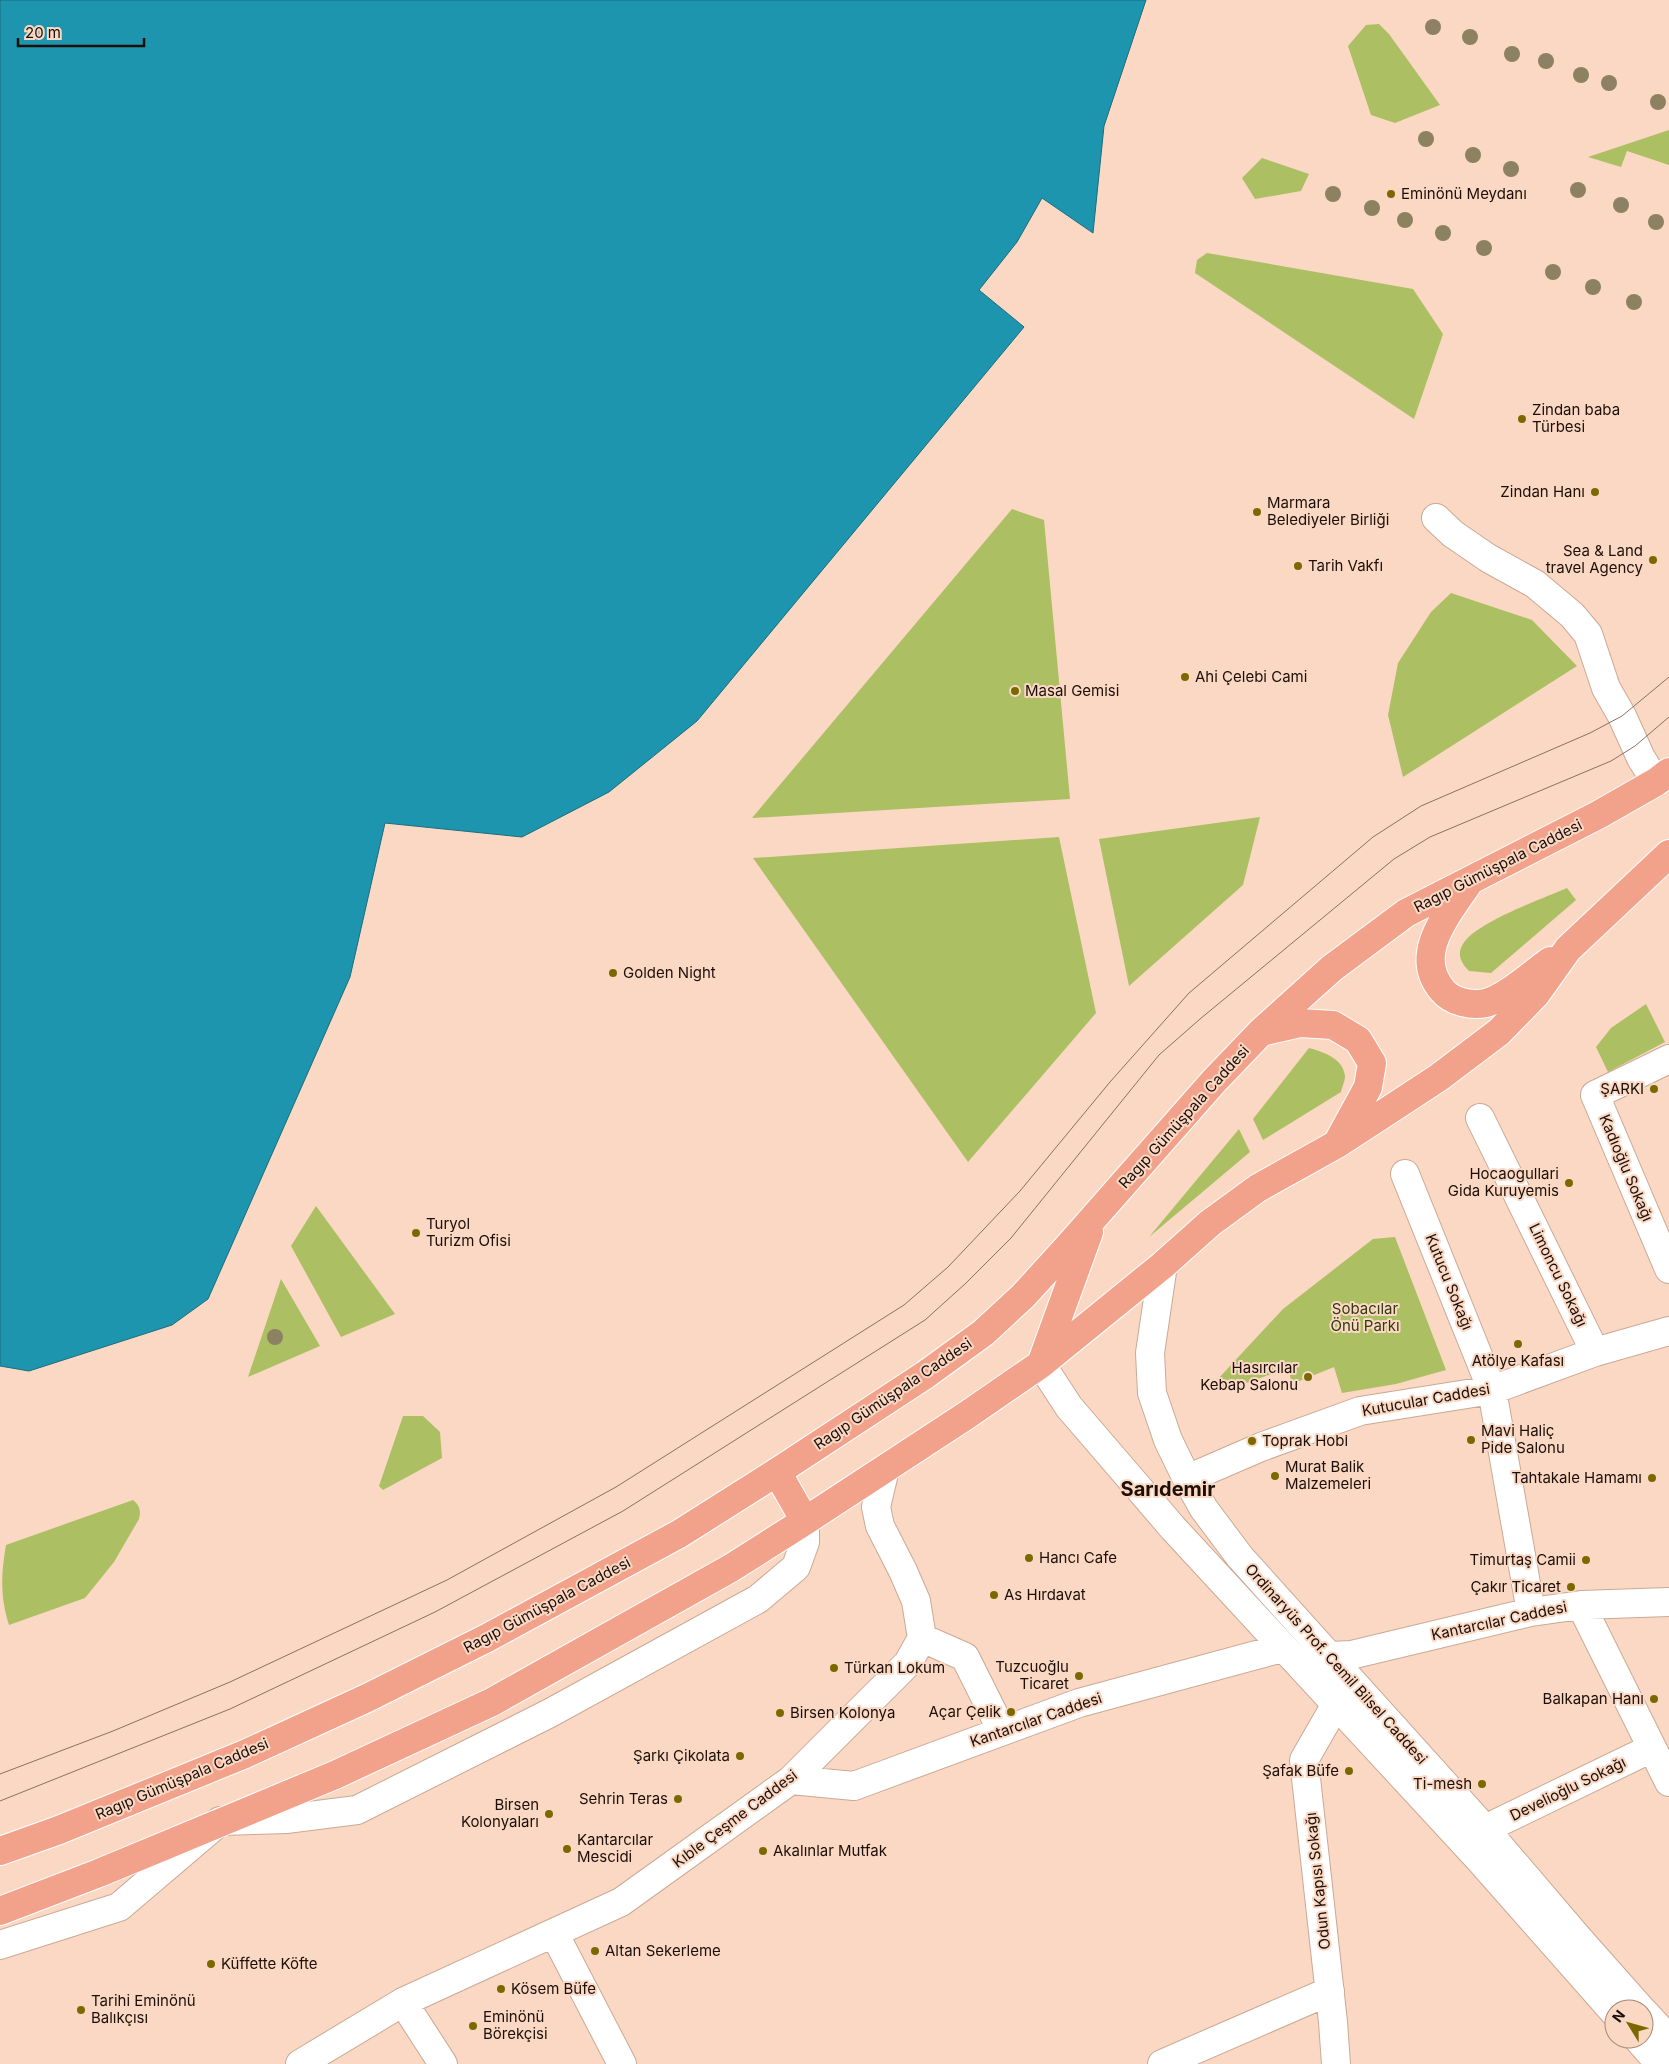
<svg xmlns="http://www.w3.org/2000/svg" width="1669" height="2064" viewBox="0 0 1669 2064" font-family="Inter,sans-serif">
<style>
.green{fill:#acbf63}
.water{fill:#1d95ae;stroke:#1c6d7c}
.lines{fill:none;stroke-linecap:round;stroke-linejoin:round}
.minor-casing{stroke:#caa995;stroke-width:30}
.major-casing{stroke:#fff;stroke-width:30}
.minor{stroke:#fff;stroke-width:28}
.major{stroke:#f2a28b;stroke-width:28}
.tram{stroke:#897164;stroke-width:1}
.tree{fill:#8c8161}
.poi-dot{fill:#7b6900;stroke:#fbd8c3;stroke-width:2}
.labels{text-anchor:middle;stroke-width:4;stroke-linejoin:round;paint-order:stroke}
.poi-label{font-size:15px;fill:#1b0f08;stroke:#fbd8c3;text-anchor:start}
.street-label{font-size:15px;fill:#1b0f08;stroke:#fbd8c3}
.park-label{font-size:15px;fill:#323a10;stroke:#fbd8c3}
.district-label{font-size:20px;font-weight:bold;fill:#1b0f08;stroke:#fbd8c3}
</style>
<rect width="100%" height="100%" fill="#fbd8c3"/>
<path class="green" d="M1379,24L1389,34L1440,105L1395,123L1371,115L1348,46L1366,25Z
M1669,130V165L1627,151L1621,167L1588,157Z
M1262,158L1309,174L1301,191L1255,199L1242,178Z
M1207,253L1413,289L1443,334L1414,419L1195,273L1197,260Z
M1012,509L1044,520L1070,799L752,818Z
M1451,593L1532,620L1577,666L1403,777L1388,715L1398,663L1431,612Z
M1260,817L1243,885L1129,986L1099,839Z
M1059,837L1096,1013L968,1162L753,858Z
M1567,888L1576,900L1491,973L1469,971C1462,964 1456,955 1463,944C1476,922 1542,899 1567,888Z
M1646,1004L1665,1042L1608,1072L1596,1047L1611,1028Z
M1309,1048C1323,1052 1343,1058 1345,1076C1345,1081 1342,1087 1341,1092L1263,1140L1253,1119Z
M1239,1129L1250,1152L1149,1237Z
M316,1206L395,1314L341,1337L291,1246Z
M1395,1237L1446,1370L1396,1384L1342,1393L1334,1367L1292,1384L1288,1368L1227,1390L1217,1380L1283,1309L1373,1239Z
M281,1279L320,1346L248,1377Z
M403,1416H423L440,1432L442,1458L383,1490L379,1486Z
M133,1500C140,1506 141,1510 139,1519L114,1562L85,1598L9,1625C0,1597 1,1574 6,1545Z"/>
<path class="water" d="M0,0H1146L1104,126L1093,233L1042,198L1017,242L979,290L1024,327L697,721L609,792L522,837L385,823L350,977L208,1299L172,1325L29,1371L0,1366Z"/>
<g class="lines">
<defs>
<path id="minor" d="M1436,518L1453,534L1488,558L1535,584L1572,615L1588,634L1606,688L1622,716L1641,758L1656,782
M1669,1059L1595,1095L1669,1269
M1480,1118L1595,1352
M1405,1174L1492,1390L1531,1612
M1163,1265L1150,1353L1152,1393L1168,1440L1187,1479L1204,1509L1240,1557L1485,1829L1579,1939L1641,2009
M1041,1364L1069,1407L1173,1528L1479,1859L1614,2012
M1187,1479L1261,1447L1360,1411L1492,1390L1595,1352L1669,1331
M1581,1605L1669,1782
M922,1638L965,1657L1002,1731
M1330,1656L1351,1655L1531,1612L1581,1605L1669,1602
M1335,1706L1304,1760L1333,2022L1336,2064
M791,1780L854,1786L1079,1703L1282,1648
M1485,1829L1652,1748
M554,1933L622,2064
M0,1945L119,1907L220,1821L286,1819L357,1810L550,1713L758,1599L796,1567L805,1542V1521
M403,2002L443,2064
M1644,2012L1669,2039
M1638,2039L1660,2064
M300,2064L403,2002L621,1902L791,1780L908,1663L922,1638L916,1601L903,1571L880,1526L876,1507L885,1469
M1162,2064L1330,1991"/>
<path id="major" d="M1469,882C1448,914 1411,955 1443,991C1452,1002 1472,1006 1486,1003C1507,997 1532,974 1550,961
M1265,1031L1300,1023L1333,1025L1358,1040L1372,1063L1368,1087L1338,1142
M1041,1364L1089,1232
M777,1472L805,1521
M0,1851L59,1830L245,1754L367,1698L487,1638L679,1534L777,1472L925,1375L983,1333L1023,1296L1066,1249L1214,1081L1262,1031L1332,968L1406,913L1598,815L1656,782L1669,772
M0,1911L99,1873L335,1775L492,1702L731,1568L805,1521L967,1415L1041,1364L1163,1265L1210,1223L1258,1188L1337,1144L1380,1116L1438,1078L1499,1032L1536,994L1568,949L1669,854"/>
</defs>
<use href="#minor" class="minor-casing"/>
<use href="#major" class="major-casing"/>
<use href="#minor" class="minor"/>
<use href="#major" class="major"/>
<path class="tram" d="M0,1774L113,1731L230,1682L447,1580L616,1487L904,1305L948,1267L1020,1191L1110,1082L1189,993L1373,837L1421,806L1590,733L1622,716L1669,677
M0,1801L230,1709L435,1612L623,1511L925,1320L965,1284L1011,1238L1159,1055L1200,1019L1394,859L1430,837L1611,761L1635,746L1669,717"/>
</g>
<g class="tree">
<circle cx="1433" cy="27" r="8"/>
<circle cx="1470" cy="37" r="8"/>
<circle cx="1512" cy="54" r="8"/>
<circle cx="1546" cy="61" r="8"/>
<circle cx="1581" cy="75" r="8"/>
<circle cx="1609" cy="83" r="8"/>
<circle cx="1658" cy="102" r="8"/>
<circle cx="1426" cy="139" r="8"/>
<circle cx="1473" cy="155" r="8"/>
<circle cx="1511" cy="169" r="8"/>
<circle cx="1578" cy="190" r="8"/>
<circle cx="1333" cy="194" r="8"/>
<circle cx="1621" cy="205" r="8"/>
<circle cx="1372" cy="208" r="8"/>
<circle cx="1405" cy="220" r="8"/>
<circle cx="1656" cy="222" r="8"/>
<circle cx="1443" cy="233" r="8"/>
<circle cx="1484" cy="248" r="8"/>
<circle cx="1553" cy="272" r="8"/>
<circle cx="1593" cy="287" r="8"/>
<circle cx="1634" cy="302" r="8"/>
<circle cx="275" cy="1337" r="8"/>
</g>
<g class="poi-dot">
<circle cx="1391" cy="194" r="5"/>
<circle cx="1522" cy="419" r="5"/>
<circle cx="1595" cy="492" r="5"/>
<circle cx="1257" cy="512" r="5"/>
<circle cx="1653" cy="560" r="5"/>
<circle cx="1298" cy="566" r="5"/>
<circle cx="1185" cy="677" r="5"/>
<circle cx="1015" cy="691" r="5"/>
<circle cx="613" cy="973" r="5"/>
<circle cx="1654" cy="1089" r="5"/>
<circle cx="1569" cy="1183" r="5"/>
<circle cx="416" cy="1233" r="5"/>
<circle cx="1518" cy="1344" r="5"/>
<circle cx="1308" cy="1377" r="5"/>
<circle cx="1471" cy="1440" r="5"/>
<circle cx="1252" cy="1441" r="5"/>
<circle cx="1275" cy="1476" r="5"/>
<circle cx="1652" cy="1478" r="5"/>
<circle cx="1029" cy="1558" r="5"/>
<circle cx="1586" cy="1560" r="5"/>
<circle cx="1571" cy="1587" r="5"/>
<circle cx="994" cy="1595" r="5"/>
<circle cx="834" cy="1668" r="5"/>
<circle cx="1079" cy="1676" r="5"/>
<circle cx="1654" cy="1699" r="5"/>
<circle cx="1011" cy="1712" r="5"/>
<circle cx="780" cy="1713" r="5"/>
<circle cx="740" cy="1756" r="5"/>
<circle cx="1349" cy="1771" r="5"/>
<circle cx="1482" cy="1784" r="5"/>
<circle cx="678" cy="1799" r="5"/>
<circle cx="549" cy="1814" r="5"/>
<circle cx="567" cy="1849" r="5"/>
<circle cx="763" cy="1851" r="5"/>
<circle cx="595" cy="1951" r="5"/>
<circle cx="211" cy="1964" r="5"/>
<circle cx="501" cy="1989" r="5"/>
<circle cx="81" cy="2010" r="5"/>
<circle cx="473" cy="2026" r="5"/>
</g>
<g class="labels">
<g class="poi-label">
<text x="1401" y="199">Eminönü Meydanı</text>
<text x="1532" y="415">Zindan baba<tspan x="1532" dy="17">Türbesi</tspan></text>
<text x="1585" y="497" text-anchor="end">Zindan Hanı</text>
<text x="1267" y="508">Marmara<tspan x="1267" dy="17">Belediyeler Birliği</tspan></text>
<text x="1643" y="556" text-anchor="end">Sea &amp; Land<tspan x="1643" dy="17">travel Agency</tspan></text>
<text x="1308" y="571">Tarih Vakfı</text>
<text x="1195" y="682">Ahi Çelebi Cami</text>
<text x="1025" y="696">Masal Gemisi</text>
<text x="623" y="978">Golden Night</text>
<text x="1644" y="1094" text-anchor="end">ŞARKI</text>
<text x="1559" y="1179" text-anchor="end">Hocaogullari<tspan x="1559" dy="17">Gida Kuruyemis</tspan></text>
<text x="426" y="1229">Turyol<tspan x="426" dy="17">Turizm Ofisi</tspan></text>
<text x="1518" y="1366" text-anchor="middle">Atölye Kafası</text>
<text x="1298" y="1373" text-anchor="end">Hasırcılar<tspan x="1298" dy="17">Kebap Salonu</tspan></text>
<text x="1481" y="1436">Mavi Haliç<tspan x="1481" dy="17">Pide Salonu</tspan></text>
<text x="1262" y="1446">Toprak Hobi̇</text>
<text x="1285" y="1472">Murat Balik<tspan x="1285" dy="17">Malzemeleri</tspan></text>
<text x="1642" y="1483" text-anchor="end">Tahtakale Hamamı</text>
<text x="1039" y="1563">Hancı Cafe</text>
<text x="1576" y="1565" text-anchor="end">Timurtaş Camii</text>
<text x="1561" y="1592" text-anchor="end">Çakır Ticaret</text>
<text x="1004" y="1600">As Hırdavat</text>
<text x="1069" y="1672" text-anchor="end">Tuzcuoğlu<tspan x="1069" dy="17">Ticaret</tspan></text>
<text x="844" y="1673">Türkan Lokum</text>
<text x="1644" y="1704" text-anchor="end">Balkapan Hanı</text>
<text x="1001" y="1717" text-anchor="end">Açar Çelik</text>
<text x="790" y="1718">Birsen Kolonya</text>
<text x="730" y="1761" text-anchor="end">Şarkı Çikolata</text>
<text x="1339" y="1776" text-anchor="end">Şafak Büfe</text>
<text x="1472" y="1789" text-anchor="end">Ti-mesh</text>
<text x="668" y="1804" text-anchor="end">Sehrin Teras</text>
<text x="539" y="1810" text-anchor="end">Birsen<tspan x="539" dy="17">Kolonyaları</tspan></text>
<text x="577" y="1845">Kantarcılar<tspan x="577" dy="17">Mescidi</tspan></text>
<text x="773" y="1856">Akalınlar Mutfak</text>
<text x="605" y="1956">Altan Sekerleme</text>
<text x="221" y="1969">Küffette Köfte</text>
<text x="511" y="1994">Kösem Büfe</text>
<text x="91" y="2006">Tarihi Eminönü<tspan x="91" dy="17">Balıkçısı</tspan></text>
<text x="483" y="2022">Eminönü<tspan x="483" dy="17">Börekçisi</tspan></text>
</g>
<g class="street-label">
<text transform="translate(1498 866) rotate(-27)" y="5">Ragıp Gümüşpala Caddesi</text>
<text transform="translate(1184 1117) rotate(-48)" y="5">Ragıp Gümüşpala Caddesi</text>
<text transform="translate(1626 1168) rotate(67)" y="5">Kadıoğlu Sokağı</text>
<text transform="translate(1558 1275) rotate(64)" y="5">Limoncu Sokağı</text>
<text transform="translate(1449 1282) rotate(68)" y="5">Kutucu Sokağı</text>
<text transform="translate(893 1394) rotate(-34)" y="5">Ragıp Gümüşpala Caddesi</text>
<text transform="translate(1426 1400) rotate(-10)" y="5">Kutucular Caddesi</text>
<text transform="translate(547 1605) rotate(-28)" y="5">Ragıp Gümüşpala Caddesi</text>
<text transform="translate(1499 1621) rotate(-12)" y="5">Kantarcılar Caddesi</text>
<text transform="translate(1336 1664) rotate(48)" y="5">Ordinaryüs Prof. Cemil Bilsel Caddesi</text>
<text transform="translate(1036 1720) rotate(-19)" y="5">Kantarcılar Caddesi</text>
<text transform="translate(182 1779) rotate(-23)" y="5">Ragıp Gümüşpala Caddesi</text>
<text transform="translate(1568 1789) rotate(-26)" y="5">Develioğlu Sokağı</text>
<text transform="translate(735 1819) rotate(-37)" y="5">Kıble Çeşme Caddesi</text>
<text transform="translate(1318 1881) rotate(-96)" y="5">Odun Kapısı Sokağı</text>
</g>
<g class="park-label">
<text x="1365" y="1314">Sobacılar<tspan x="1365" dy="17">Önü Parkı</tspan></text>
</g>
<g class="district-label">
<text x="1168" y="1496">Sarıdemir</text>
</g>
</g>
<g transform="translate(1629 2024) rotate(307)"><circle r="24" fill="#fbd8c3" stroke="#a18878"/>
<path d="M0-4L9 19L0 12L-9 19Z" fill="#7b6900"/>
<text y="-8" font-size="14" font-weight="bold" text-anchor="middle" fill="#1b0f08">N</text>
</g>
<path d="M18 38v8h126v-8" fill="none" stroke="#1b0f08" stroke-width="2.5"/>
<text x="25" y="38" font-size="15" fill="#1b0f08" stroke="#fbd8c3" stroke-width="4" paint-order="stroke">20 m</text>
</svg>
